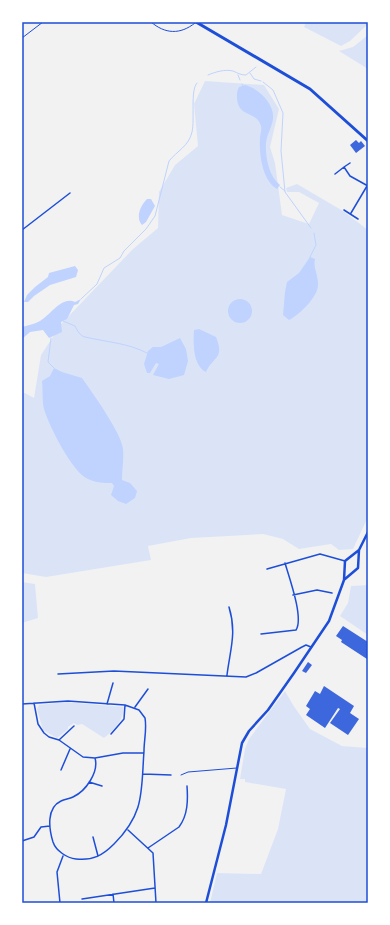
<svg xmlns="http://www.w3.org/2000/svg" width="390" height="925" viewBox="0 0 390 925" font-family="Mulish,sans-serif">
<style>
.green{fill:#dbe4f7}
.water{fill:#bfd3fe}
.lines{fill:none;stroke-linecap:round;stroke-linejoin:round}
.stream{stroke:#bfd3fe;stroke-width:1}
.building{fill:#3d67dc}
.service{stroke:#1d4ed8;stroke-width:1}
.minor{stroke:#1d4ed8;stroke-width:1.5}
.secondary{stroke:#1d4ed8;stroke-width:2.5}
.trunk{stroke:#1d4ed8;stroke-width:3}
.neatline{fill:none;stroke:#1d4ed8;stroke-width:1.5}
</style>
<rect width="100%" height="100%" fill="#f2f2f2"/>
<path class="green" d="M306,22H368V24L350,41L341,46L304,27Z
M368,35V69L339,51L353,47Z
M205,81L264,85L279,109L270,147L275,163L282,215L309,224L319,203L299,192H287L286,188L297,184L343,211L368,230V517L353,549L339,550L331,544L299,549L283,539L263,534L191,538L148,546L151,560L46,577L22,573V393H25L34,398L41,355L62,323L133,249L158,228L159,192L175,165L198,146L194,104Z
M22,582L35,584L38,618L22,623Z
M368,585V635L340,616L348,603L351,586Z
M285,691L293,705L310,729L342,746L368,748V903H210L217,873L261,874L278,829L286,789L245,782V779H240L245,749L249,739Z
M65,702L124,707C123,721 115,729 104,738L82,724L77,725L74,723L68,727V729L57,738L43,730L37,709L39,705Z"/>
<path class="water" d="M245,85C258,88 275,104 273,119C272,127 267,134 266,143C265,156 269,177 280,185L277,189C262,180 259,154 260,138C260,134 262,131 261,126C256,110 238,118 237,98C237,93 237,91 239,87Z
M147,199H151L155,206L146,222L142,225C135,217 141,205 147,199Z
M310,257L315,259C313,268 318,274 318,284C319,296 299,315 289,320L283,315L285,292L287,282L299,273Z
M75,266L78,270L76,277L50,285L34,296L28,302H24L27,295L35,287L48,277L49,273Z
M228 311a12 12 0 1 1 24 0a12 12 0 1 1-24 0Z
M81,299L78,304L74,305L67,319L61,322L62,332L49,338L43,330L30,332L22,339V327C28,325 35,324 40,321C51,315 61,296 75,302Z
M199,329L216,337C225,359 213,356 206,372C193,366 193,343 194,330Z
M180,338L186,349L188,361L184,375L169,379L153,375L159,364L156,363L150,373H147L144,364L148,351L153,347H161Z
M54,368L62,372L82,378C92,392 122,434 123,449C124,459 122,470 122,480L130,483L137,491L135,498L126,504L118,501L111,495L114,486L112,483C104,483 96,483 88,479C72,472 49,426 44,409C42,401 43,390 42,381L50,376Z"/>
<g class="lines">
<path class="stream" d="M250,73L254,79L261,81
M208,75C215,72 225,69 233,71C238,73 240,75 246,75L256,67
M238,75L240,80
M263,82L273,90L283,113L281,151L285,192L311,228
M242,84L243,86
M280,187L285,191
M310,257L316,245L314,233
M81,299L97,284L104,268L120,258L124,251L146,229L155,216L169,161C177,151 189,146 192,132C195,120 190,90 197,83
M63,321L75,326C77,330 80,336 85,337C106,342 128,343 147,353
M51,338L48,362L54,368"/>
</g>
<path class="building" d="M356,140L359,143L361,141L365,146L356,153L350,145Z
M343,626L368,642L367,659L341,642L342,640L336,636Z
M308,662L312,665L306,673L302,671Z
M324,686L354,706L350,713L359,719L348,735L330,723L340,709L338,708L325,728L306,715L310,709L306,706L315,691L320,694Z"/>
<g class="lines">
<path class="service" d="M151,22C165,34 180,35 195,23
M22,38L43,22
M181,775L188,772L237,768"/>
<path class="minor" d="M350,163L344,167L350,176L368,186
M335,174L344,167
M344,210L358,219
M351,213L367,186
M22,230L70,193
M267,569L320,554L345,561
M293,595L317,590L332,593
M261,634L296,630C304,618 289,577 285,563
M58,674L114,671L246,677L256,673L302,647L306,645L311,647
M227,675C230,650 237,633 229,607
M34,703L38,724L44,733L49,737L59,740L83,757L95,758L123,753H143
M22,704L68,701L125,705L139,710L145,718C147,729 144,740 144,751C141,792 145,813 114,844C103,855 93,861 76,859C67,858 56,851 53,842C49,829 46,808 61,801C65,799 69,799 73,797C86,791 99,772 95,758
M107,704L113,683
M135,707L148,689
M111,734L124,719L125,705
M59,740L74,726
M61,770L70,749
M143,774L171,775
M89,782L102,786
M128,830L153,853L156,903
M93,837L98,856
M22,841L34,837L41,827L50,826
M148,848L179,827C188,815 188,800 187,786
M113,894L114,903
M82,899L155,888
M60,903L57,872L63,856"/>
<path class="secondary" d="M345,579L358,568L359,550L368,532
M206,903L226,825L242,743L249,731L268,710L294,673L329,621L344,580L345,561L359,550"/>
<path class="trunk" d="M196,22L310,89L368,141"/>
</g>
<rect width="390" height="925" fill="none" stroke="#ffffff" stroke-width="46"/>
<rect x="23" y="23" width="344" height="879" class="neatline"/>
</svg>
